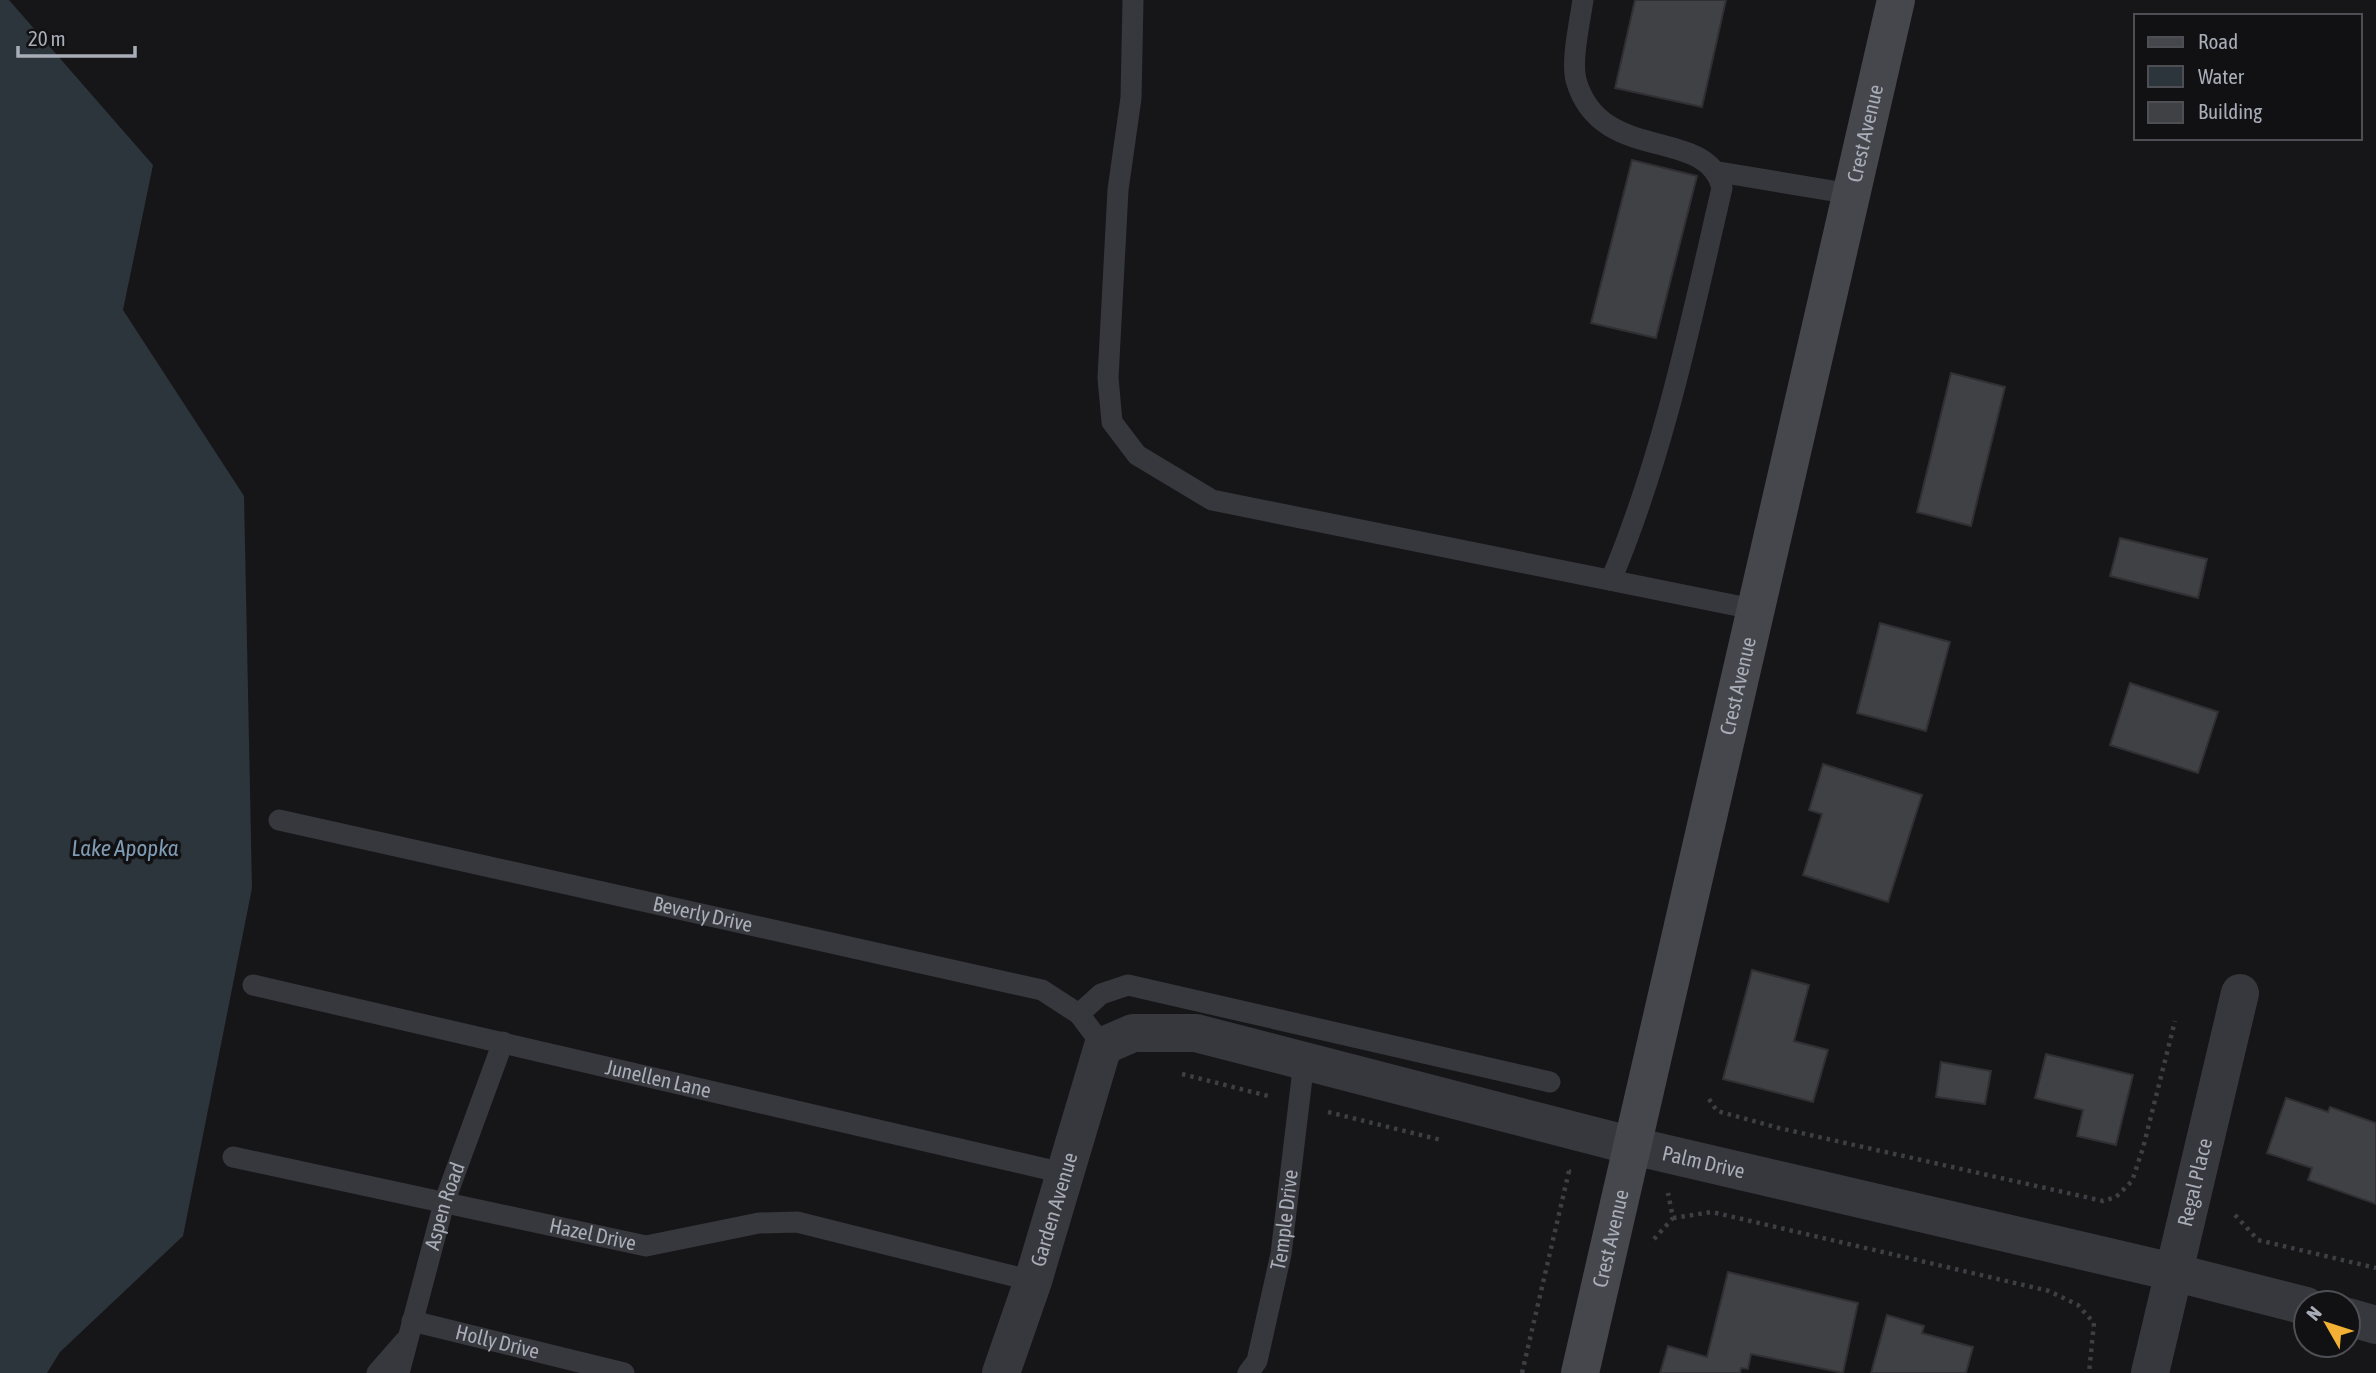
<svg xmlns="http://www.w3.org/2000/svg" width="2376" height="1373" viewBox="0 0 2376 1373" font-family="'Asap Condensed',sans-serif">
<style>
.water{fill:#2c353c}
.building{fill:#404145;stroke:#303034;stroke-width:2}
.lines{fill:none;stroke-linecap:round;stroke-linejoin:round}
.path{stroke:#3d3f44;stroke-width:4.5;stroke-dasharray:3.5 5;stroke-linecap:butt}
.lane{stroke:#37383d;stroke-width:21}
.street{stroke:#37383d;stroke-width:38}
.secondary{stroke:#45474d;stroke-width:38}
.labels{text-anchor:middle;stroke-width:7;stroke-linejoin:round;paint-order:stroke}
.street-label{font-size:21px;fill:#a8adb8;stroke:#111113}
.water-label{font-size:23px;font-style:italic;fill:#7f9bb3;stroke:#111113}
</style>
<rect width="100%" height="100%" fill="#161618"/>
<path class="water" d="M0,0H9L153,165L123,310L244,496L252,888L183,1236L60,1352L47,1373H0Z"/>
<path class="building" d="M1635,0H1726L1702,107L1615,88Z
M1632,160L1697,176L1656,338L1591,323Z
M1951,373L2005,387L1971,526L1917,512Z
M2120,538L2207,559L2198,598L2110,576Z
M1880,623L1950,642L1926,731L1857,713Z
M2130,683L2218,712L2198,773L2110,745Z
M1823,764L1922,795L1888,902L1803,875L1822,814L1809,810Z
M1752,970L1809,985L1794,1041L1828,1050L1813,1102L1723,1079Z
M2046,1054L2133,1075L2116,1145L2077,1136L2083,1110L2035,1098Z
M1941,1062L1991,1071L1985,1104L1936,1097Z
M2286,1098L2328,1112L2330,1107L2376,1123V1204L2308,1180L2312,1168L2267,1153Z
M1728,1272L1858,1303L1843,1373L1751,1354L1748,1369L1741,1368L1740,1373H1660L1668,1346L1707,1357Z
M1887,1315L1924,1326L1922,1333L1973,1347L1966,1373H1871Z"/>
<g class="lines">
<path class="path" d="M1182,1074L1272,1097
M1709,1099L1717,1111L1779,1128L2103,1201L2116,1197L2132,1181L2143,1148L2175,1021
M1328,1112L1441,1140
M2235,1215L2258,1240L2376,1268
M1673,1218L1712,1212L2049,1291L2078,1305L2094,1323L2089,1373
M1654,1239L1673,1218L1668,1193
M1522,1373L1569,1171L1565,1170"/>
<g class="lane">
<path d="M1133,0L1131,98L1118,190L1108,378L1112,422L1137,455L1212,500L1753,609"/>
<path d="M1583,0C1580,21 1571,60 1576,80C1600,166 1708,125 1722,188C1691,321 1664,454 1611,580"/>
<path d="M1719,172L1851,194"/>
<path id="s1" d="M279,820L1042,990L1079,1014L1103,1046"/>
<path id="s2" d="M253,985L1063,1173"/>
<path d="M1079,1014L1101,994L1128,985L1550,1082"/>
<path id="s3" d="M233,1157L646,1246L759,1223L797,1222L1033,1281"/>
<path id="s4" d="M412,1321L624,1373"/>
<path d="M377,1373L405,1341"/>
<path id="s5" d="M399,1373L444,1203L503,1042"/>
<path id="s6" d="M1248,1373L1257,1361L1281,1254L1304,1061"/>
</g>
<g class="street">
<path d="M2348,1317L2376,1325"/>
<path id="s7" d="M1001,1373L1033,1281L1103,1046L1133,1033H1196L1633,1146L2173,1272L2306,1306"/>
<path id="s8" d="M2150,1373L2240,993"/>
</g>
<path class="secondary" id="s9" d="M1580,1373L1896,0"/>
</g>
<g class="labels">
<g class="street-label">
<text dy="7" stroke="none"><textPath href="#s9" startOffset="1272">Crest Avenue</textPath></text>
<text dy="7" stroke="none"><textPath href="#s9" startOffset="705">Crest Avenue</textPath></text>
<text dy="7" stroke="none"><textPath href="#s1" startOffset="434">Beverly Drive</textPath></text>
<text dy="7" stroke="none"><textPath href="#s2" startOffset="416">Junellen Lane</textPath></text>
<text dy="7" stroke="none"><textPath href="#s7" startOffset="962">Palm Drive</textPath></text>
<text dy="7" stroke="none"><textPath href="#s8" startOffset="196">Regal Place</textPath></text>
<text dy="7" stroke="none"><textPath href="#s5" startOffset="173">Aspen Road</textPath></text>
<text dy="7" stroke="none"><textPath href="#s7" startOffset="172">Garden Avenue</textPath></text>
<text dy="7" stroke="none"><textPath href="#s6" startOffset="159">Temple Drive</textPath></text>
<text dy="7" stroke="none"><textPath href="#s3" startOffset="368">Hazel Drive</textPath></text>
<text dy="7" stroke="none"><textPath href="#s9" startOffset="138">Crest Avenue</textPath></text>
<text dy="7" stroke="none"><textPath href="#s4" startOffset="88">Holly Drive</textPath></text>
</g>
<g class="water-label">
<text x="125" y="856">Lake Apopka</text>
</g>
</g>
<rect x="2134" y="14" width="228" height="126" fill="#111113" stroke="#4d4f55" stroke-width="2"/>
<rect x="2148" y="37" width="35" height="10" fill="#45474d" stroke="#4d4f55" stroke-width="2"/>
<text x="2198" y="49" font-size="21" fill="#a8adb8">Road</text>
<rect x="2148" y="66" width="35" height="21" fill="#2c353c" stroke="#4d4f55" stroke-width="2"/>
<text x="2198" y="84" font-size="21" fill="#a8adb8">Water</text>
<rect x="2148" y="102" width="35" height="21" fill="#404145" stroke="#4d4f55" stroke-width="2"/>
<text x="2198" y="119" font-size="21" fill="#a8adb8">Building</text>
<g transform="translate(2327 1324) rotate(309)"><circle r="33" fill="#111113" stroke="#4d4f55" stroke-width="2"/>
<path d="M0-5L12 26L0 18L-12 26Z" fill="#f2b134"/>
<text y="-10" font-size="19" font-weight="bold" text-anchor="middle" fill="#a8adb8">N</text>
</g>
<path d="M18 46v10h117v-10" fill="none" stroke="#a8adb8" stroke-width="3.5"/>
<text x="28" y="46" font-size="21" fill="#a8adb8" stroke="#111113" stroke-width="5" paint-order="stroke">20 m</text>
</svg>
